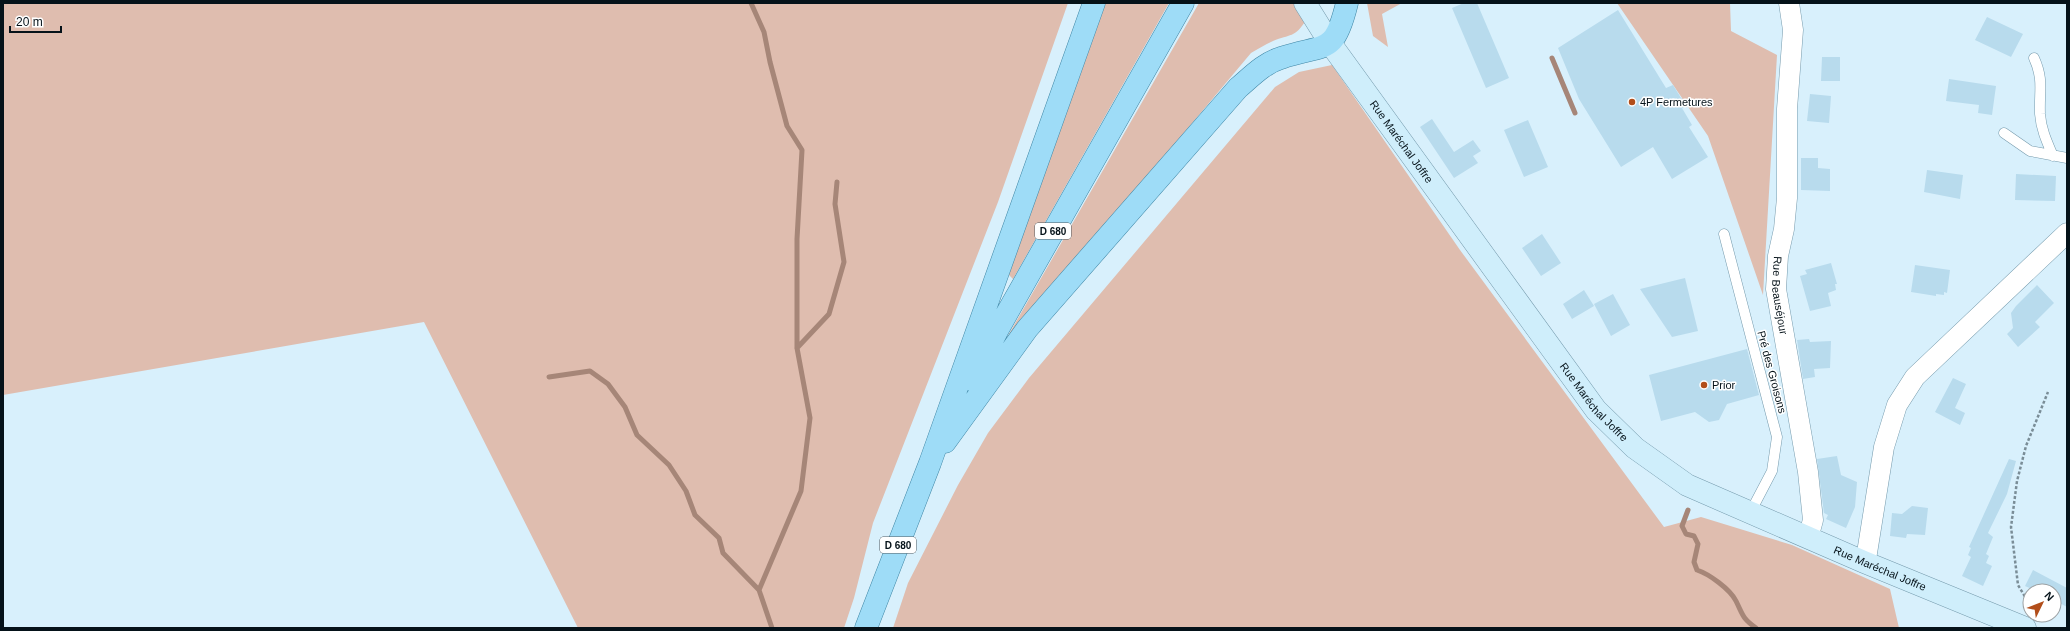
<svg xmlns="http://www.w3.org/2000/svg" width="2070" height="631" viewBox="0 0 2070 631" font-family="Arial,sans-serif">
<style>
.green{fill:#dfbdaf}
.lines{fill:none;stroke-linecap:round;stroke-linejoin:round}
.stream{stroke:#a68678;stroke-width:5}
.building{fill:#b8dbed}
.service-casing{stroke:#759aac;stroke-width:11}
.minor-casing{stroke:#759aac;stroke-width:21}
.secondary-casing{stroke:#759aac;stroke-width:23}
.primary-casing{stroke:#3f86a5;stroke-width:23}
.path{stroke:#7a8d97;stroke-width:2.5;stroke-dasharray:3 2;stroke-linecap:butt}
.service{stroke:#fff;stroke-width:10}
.minor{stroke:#fff;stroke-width:20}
.secondary{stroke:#cfeefb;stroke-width:22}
.primary{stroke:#9edcf7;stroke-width:22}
.poi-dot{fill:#b24e1a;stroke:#fff;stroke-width:1.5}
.labels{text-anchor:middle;stroke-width:3;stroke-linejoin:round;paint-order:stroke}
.shield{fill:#fff;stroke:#50595e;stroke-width:1}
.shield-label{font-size:10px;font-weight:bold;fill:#051219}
.poi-label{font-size:11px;fill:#051219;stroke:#fff;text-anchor:start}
.street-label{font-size:11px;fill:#051219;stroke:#fff}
</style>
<rect width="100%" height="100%" fill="#d8f0fc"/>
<path class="green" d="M3,3H1068L998,202L873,523L854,598L844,628H578L424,322L3,395Z
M1103,3H1169L1013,279L1007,273Z
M1199,3H1294L1306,20C1295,38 1290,34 1273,41C1266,44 1258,49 1251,53L1005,346L1009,334Z
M1367,3H1402L1382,14L1388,47L1373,36Z
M1617,3H1730L1731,31L1777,55L1763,295L1708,136Z
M1332,65L1460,250L1664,527L1701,517L1792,545L1890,589L1899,628H893L908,583L958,485L988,433L1029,378L1275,87L1299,72Z"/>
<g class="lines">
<path class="stream" d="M751,3L764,32L770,62L787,126L802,150L797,239V348L810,418L801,491L759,590L772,628
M1552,58L1575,113
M797,348L829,314L844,262L835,204L837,182
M549,377L590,371L608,384L625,407L637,435L669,465L686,491L695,515L719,538L723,553L759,590
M1688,510L1682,526L1686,534L1694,536L1698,544L1694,562L1697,570C1709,574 1730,589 1736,601C1743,615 1742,618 1756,628"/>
</g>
<path class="building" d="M1464,3H1477L1509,78L1486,88L1452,8Z
M1618,10L1666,88L1673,85L1686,106L1682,108L1692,125L1689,127L1708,157L1672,179L1653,147L1621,167L1579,99L1558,48Z
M1987,17L2023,34L2011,57L1975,40Z
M1822,57H1840V81H1821Z
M1949,79L1996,86L1992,115L1978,113L1979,105L1946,101Z
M1810,94L1831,96L1829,123L1807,121Z
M1432,119L1454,152L1473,140L1481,151L1473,156L1478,163L1454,178L1420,127Z
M1528,120L1548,167L1524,177L1504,130Z
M1801,158H1818V168L1830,169V191L1801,190Z
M1927,170L1963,175L1960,199L1924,192Z
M2016,174L2056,176L2055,201L2015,200Z
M1542,234L1561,263L1541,276L1522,248Z
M1831,263L1837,284H1835L1836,290L1828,293L1831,306L1810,311L1800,276L1807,274L1805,270Z
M1915,265L1950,270L1947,293L1944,292V295L1936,294V296L1911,292Z
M1685,278L1698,331L1672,337L1640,289Z
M2037,285L2054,303L2035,322L2040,327L2018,347L2007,334L2013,328L2011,313L2016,306Z
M1584,290L1594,306L1572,319L1563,304Z
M1613,294L1630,325L1611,336L1594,304Z
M1809,339L1810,342L1831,341L1830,368L1814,369L1815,377L1803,379L1797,340Z
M1747,349L1759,395L1727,404L1719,420L1709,422L1695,412L1661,421L1649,375Z
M1953,378L1966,384L1955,408L1965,413L1960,425L1935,412Z
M1837,456L1841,475L1857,482L1855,507L1846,528L1826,519L1828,515L1824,513L1817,459Z
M2009,459L2016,461L2007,494L1988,533L1993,537L1986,554L1989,556L1986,563L1992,566L1983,586L1962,576L1971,557L1968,555L1971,548L1969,547Z
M1912,506L1928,508L1925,535L1907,534L1906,538L1890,536L1892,513L1902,514Z
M2033,570L2067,588V607L2054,600V591H2036L2025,586Z"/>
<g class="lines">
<defs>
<path id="service" d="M2034,58C2044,80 2039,91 2040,114C2041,129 2047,142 2053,156
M2004,133L2030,151L2067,158
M1724,234L1777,437L1772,471L1750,513"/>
<g id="minor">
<path id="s1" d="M1789,3L1793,30L1787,109V198L1784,229L1778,256L1776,289L1808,472L1813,520L1808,538"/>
<path d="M1864,562L1867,553L1884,447L1897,405L1915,377L2067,233"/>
</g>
<g id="secondary">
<path id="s2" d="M1305,3L1330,43L1596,410L1635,448L1687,485L1864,562L2025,628"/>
</g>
<path id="primary" d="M972,380L998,329L1183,3
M945,442L1027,329L1238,88C1251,77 1264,63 1281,58C1325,43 1334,57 1347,3
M866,628L930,463L1094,3"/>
</defs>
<use href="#service" class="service-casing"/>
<use href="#minor" class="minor-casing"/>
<use href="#secondary" class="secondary-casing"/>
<use href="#primary" class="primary-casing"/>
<path class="path" d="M2030,605L2018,585L2011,527L2017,481L2026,446L2048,392"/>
<use href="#service" class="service"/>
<use href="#minor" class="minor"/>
<use href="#secondary" class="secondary"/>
<use href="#primary" class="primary"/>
</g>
<g class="poi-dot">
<circle cx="1632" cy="102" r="4"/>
<circle cx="1704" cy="385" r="4"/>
</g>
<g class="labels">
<g class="shield">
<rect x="1035" y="223" width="36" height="16" rx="3"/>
<rect x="880" y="537" width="36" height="16" rx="3"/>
</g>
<g class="shield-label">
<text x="1053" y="235">D 680</text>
<text x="898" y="549">D 680</text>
</g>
<g class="poi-label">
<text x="1640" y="106">4P Fermetures</text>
<text x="1712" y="389">Prior</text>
</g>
<g class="street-label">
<text dy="4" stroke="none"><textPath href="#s2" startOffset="169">Rue Maréchal Joffre</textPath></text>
<text dy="4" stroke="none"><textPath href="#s1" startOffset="294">Rue Beauséjour</textPath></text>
<text transform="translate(1772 372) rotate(75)" y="4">Pré des Groisons</text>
<text dy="4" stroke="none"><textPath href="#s2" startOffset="493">Rue Maréchal Joffre</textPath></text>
<text dy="4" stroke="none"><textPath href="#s2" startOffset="829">Rue Maréchal Joffre</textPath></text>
</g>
</g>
<rect width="2070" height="631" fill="none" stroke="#051219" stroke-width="8"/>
<g transform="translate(2042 603) rotate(47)"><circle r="19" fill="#ffffff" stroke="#9ba0a3"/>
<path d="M0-3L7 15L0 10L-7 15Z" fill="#b24e1a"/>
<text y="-6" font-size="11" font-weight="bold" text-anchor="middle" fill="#051219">N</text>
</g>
<path d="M10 26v6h51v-6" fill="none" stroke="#051219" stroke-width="2"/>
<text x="16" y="26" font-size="12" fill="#051219" stroke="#ffffff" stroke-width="3" paint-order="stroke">20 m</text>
</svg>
